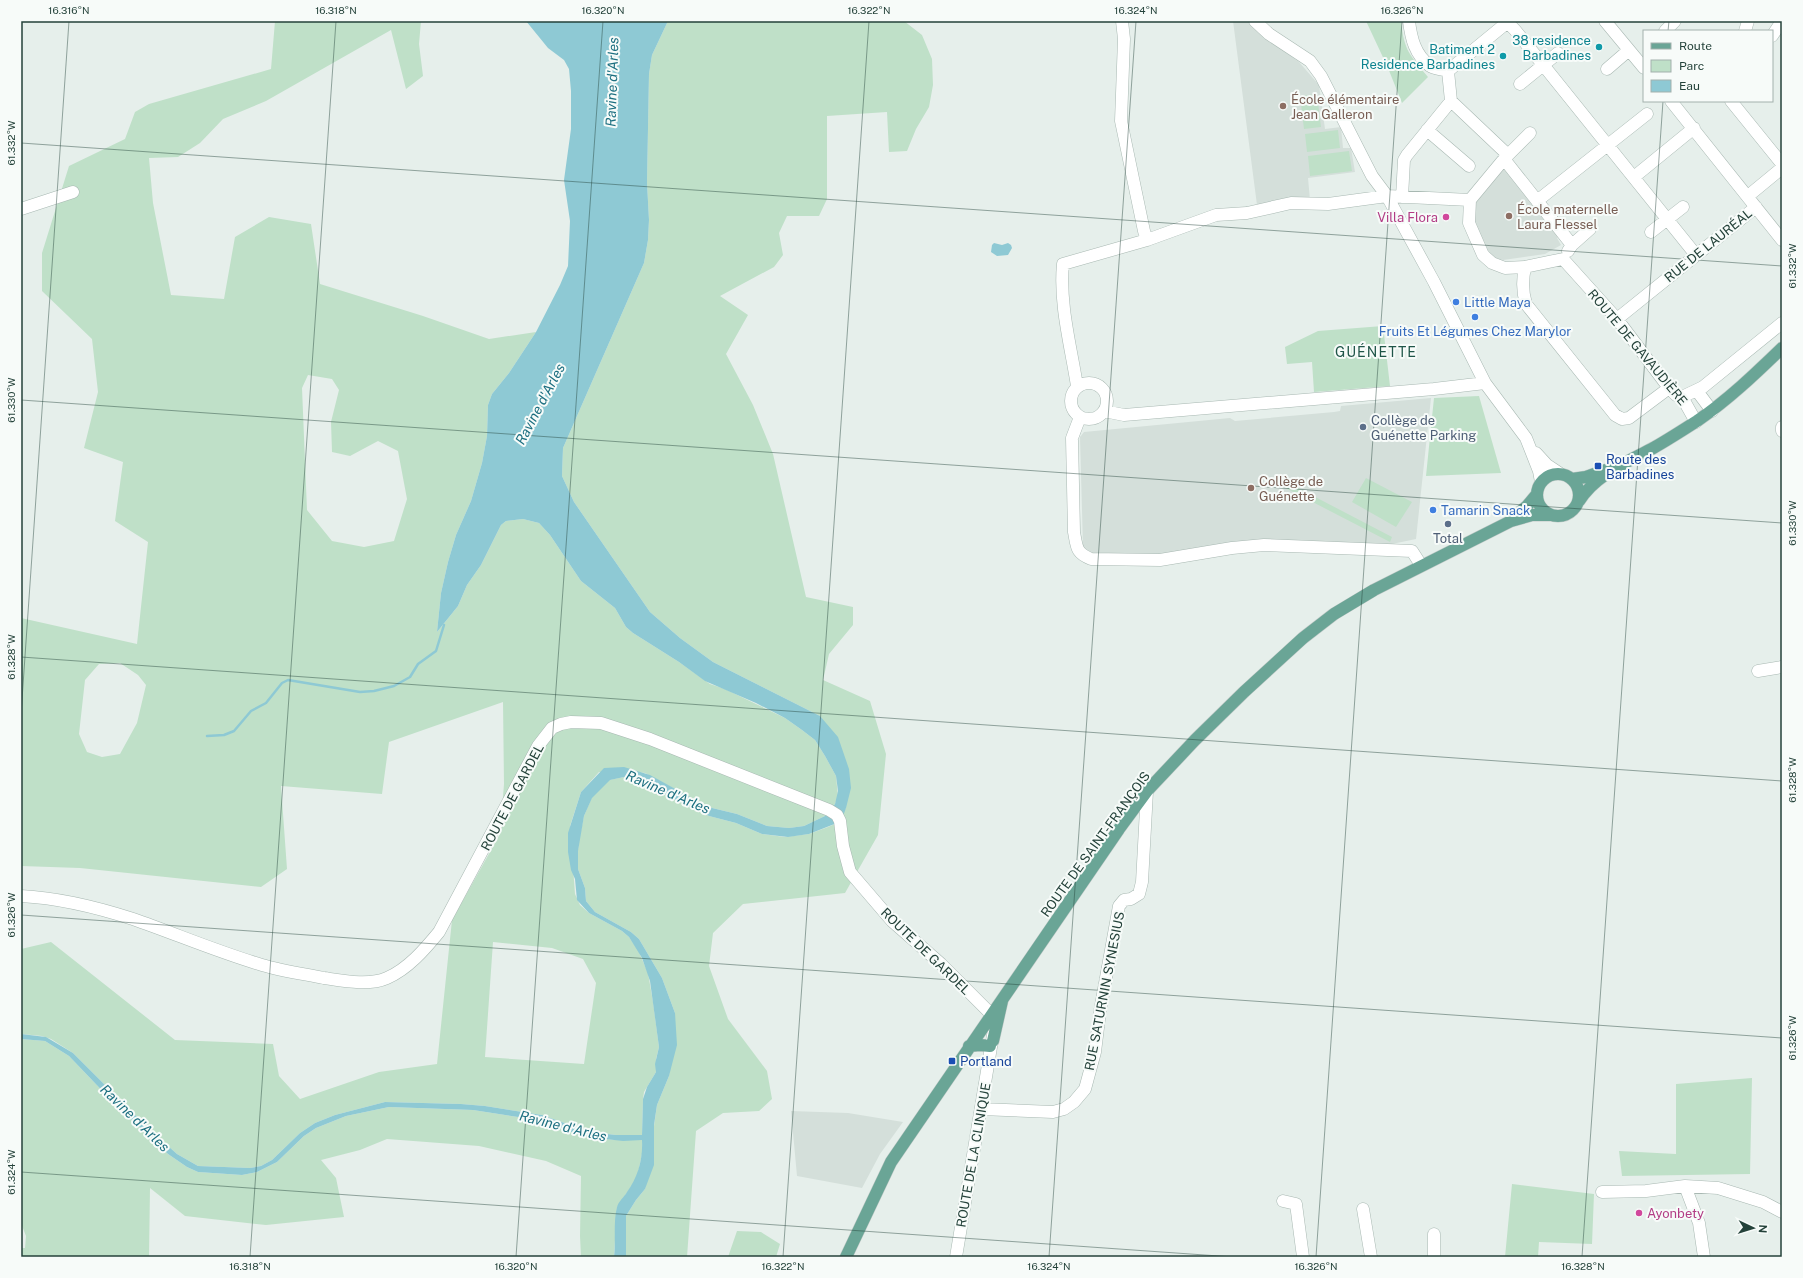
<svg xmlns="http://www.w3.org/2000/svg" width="1803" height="1278" viewBox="0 0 1803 1278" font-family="'Public Sans',sans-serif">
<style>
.built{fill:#d4dfda}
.green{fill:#bfe0c8;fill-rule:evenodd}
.water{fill:#8ec9d4}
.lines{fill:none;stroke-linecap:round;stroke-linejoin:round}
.stream{stroke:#8ec9d4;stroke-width:2.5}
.minor-casing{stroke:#a8b8b2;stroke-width:13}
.major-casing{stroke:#c2cac8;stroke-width:13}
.minor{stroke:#fff;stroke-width:12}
.major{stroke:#6aa596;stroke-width:12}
.ticks{fill:none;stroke:#24423a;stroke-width:1;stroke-opacity:0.45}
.culture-dot{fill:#0f9aa8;stroke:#f7fbf9;stroke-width:1.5}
.education-dot{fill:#8d6e63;stroke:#f7fbf9;stroke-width:1.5}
.hotel-dot{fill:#d1479c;stroke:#f7fbf9;stroke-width:1.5}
.shop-dot{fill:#3f7fe0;stroke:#f7fbf9;stroke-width:1.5}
.service-dot{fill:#5c6f8a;stroke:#f7fbf9;stroke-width:1.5}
.transit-dot{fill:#1a4fb4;stroke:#f7fbf9;stroke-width:1.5}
.labels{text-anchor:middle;stroke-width:4;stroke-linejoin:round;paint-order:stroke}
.culture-label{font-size:13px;fill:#0d838f;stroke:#f7fbf9;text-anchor:end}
.education-label{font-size:13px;fill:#785e54;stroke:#f7fbf9;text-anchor:start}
.hotel-label{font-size:13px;fill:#b23c85;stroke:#f7fbf9;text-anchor:end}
.street-label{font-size:13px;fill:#24423a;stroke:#f7fbf9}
.shop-label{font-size:13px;fill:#366cbe;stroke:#f7fbf9;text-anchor:start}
.service-label{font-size:13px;fill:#4e5e75;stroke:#f7fbf9;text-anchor:start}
.transit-label{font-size:13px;fill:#164399;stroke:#f7fbf9;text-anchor:start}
.water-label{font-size:14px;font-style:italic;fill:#1c6f80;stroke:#f7fbf9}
.neighbourhood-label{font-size:14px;letter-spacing:1px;fill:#1f5548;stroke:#f7fbf9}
.neatline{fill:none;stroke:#24423a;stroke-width:1.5}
.ticks-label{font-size:10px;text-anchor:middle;fill:#24423a}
</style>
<rect width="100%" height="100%" fill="#e6efeb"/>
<path class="built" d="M1233,21H1248L1262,35L1299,62L1319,85L1325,129L1341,127L1343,148H1351L1355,172L1308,178L1310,200L1257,205Z
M1505,165L1561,234L1557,238L1561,245L1545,254L1503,260L1492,257L1475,230L1474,206L1478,196Z
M1431,398L1416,539L1387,545L1173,554L1092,553L1083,547L1080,437L1084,432L1230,418L1235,421L1334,412L1340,411L1341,406Z
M791,1111L848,1113L903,1122L880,1154L862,1188L797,1176Z"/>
<path class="green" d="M275,21H421L419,44L423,76L406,89L391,30L266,101L223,119L200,143L178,157L149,158L153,203L171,295L224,299L235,237L269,217L311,224L320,284L423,316L489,339L536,332L509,373L492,394L488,405L487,436L482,463L471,501L456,535L448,562L441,593L437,632L458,606L467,585L481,565L501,525L506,521L523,519L539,523L550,535L581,581L615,608L626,627L633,633L679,662L710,684L725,689L756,704L785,718L802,730L815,740L825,756L836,776L838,797L833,808L825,816L804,826L789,828L767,826L737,814L708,807L645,773L638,772H599L581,792L570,826L575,894L580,905L589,913L622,931L629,937L638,950L648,973L653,1002L659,1047L656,1059V1072L644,1092L643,1099L642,1135H616L590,1132L542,1115L485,1106L461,1104L385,1102L335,1115L315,1123L300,1133L272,1160L261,1166L250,1168L198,1166L177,1154L149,1129L73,1053L51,1039L42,1036L21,1034V949L51,942L175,1040L273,1044L279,1076L300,1099L379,1072L437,1064L452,920L500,834L504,784L503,702L389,742L382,794L281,786L287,869L261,887L80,868L21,866V618L137,644L148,542L115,521L123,462L84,448L98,392L92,339L42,291V253L69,166L125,139L135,112L149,104L271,69ZM308,375L332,379L339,390L331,422L332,452L350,456L378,441L398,451L407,499L394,541L364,547L332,541L307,510L302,388ZM120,663L138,675L146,685L137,723L120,754L102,757L87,752L79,734L85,680L99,664ZM493,942L552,948L583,959L596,983L584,1064L485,1057Z
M668,21H904L922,35L932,59L933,85L929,107L916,129L907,151L889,152L887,112L827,116V199L819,216H787L779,233L783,255L774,267L720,296L748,315L726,354L753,405L773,454L806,597L853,607V625L829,654L823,680L870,701L886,754L878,835L845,893L743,904L713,933L709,966L728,1019L767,1071L772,1099L759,1111L723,1113L696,1131L687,1257H626V1216L636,1200L645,1189L657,1105L669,1076L675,1013L662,978L639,939L631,932L595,912L586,901L585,888L578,869L577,860L579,840L584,816L592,797L609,780L624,777L631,778L651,786L672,798L709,816L736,823L762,834L785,837L809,834L828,827L837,823L846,808L820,716L713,662L680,638L650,612L574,502L562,476L563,448L644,263L648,240L649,220L647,183L649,74L652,55Z
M1366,21H1401C1404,51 1410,55 1428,77L1402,103L1388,68Z
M1317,94L1321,127L1304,129L1300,96Z
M1338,130L1340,148L1307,152L1305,134Z
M1349,151L1352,171L1310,176L1308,156Z
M1383,326L1390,386L1314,392L1312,362L1287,364L1285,347L1318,331Z
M1479,396L1501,473L1426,476L1434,398Z
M1275,476L1392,537L1390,542L1272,481Z
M1366,478L1412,502L1396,527L1352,502Z
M21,1039L45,1041L69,1056L114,1103L168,1154L187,1167L198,1172L242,1175L257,1172L277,1162L304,1136L316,1128L346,1116L389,1107L473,1110L538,1120L583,1136L614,1140H643L642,1154L637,1178L617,1207L614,1257H581L580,1236L581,1176L546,1161L479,1146L387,1139L360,1150L321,1160L336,1178L344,1217L266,1225L185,1216L150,1188L149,1257H21V1248H25L26,1236L21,1223Z
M1752,1078L1750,1174L1622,1176L1619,1151L1676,1154V1084Z
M1512,1184L1594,1194L1592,1244L1539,1242L1538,1257H1505Z
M737,1231L761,1232L780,1244L776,1257H728Z"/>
<path class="water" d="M526,21H668L652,55L649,74L647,183L649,220L648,240L644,263L563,448L562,476L574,502L650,612L680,638L713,662L820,716L838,737L849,769L851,788L846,808L842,819L837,823L809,834L788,837L762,834L736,823L709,816L672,798L651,786L631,778L624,777L610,780L592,798L584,816L578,851V869L585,888L586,901L595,912L631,932L639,939L662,978L675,1013L677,1045L669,1076L657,1105L654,1125V1165L645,1189L636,1200L626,1216V1257H614C616,1241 613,1223 617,1207C618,1202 624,1197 627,1192C638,1177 643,1159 642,1140L623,1141L596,1138L583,1136L538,1120L473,1110L389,1107L346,1116L316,1128L304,1136L277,1162L257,1172L242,1175L198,1172L187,1167L168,1154L114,1103L69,1056L45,1041L21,1039V1034L46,1037L73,1053L149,1129L177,1154L198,1166L250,1168L261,1166L272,1160L300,1133L315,1123L335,1115L385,1102L461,1104L485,1106L542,1115L590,1132L616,1135H642L643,1099L647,1087L656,1072L655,1064L659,1047L650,981L642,958L629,937L622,931L589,913L577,900L575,879L571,870L568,852V833L581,792L604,768L624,767L650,775L708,807L737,814L767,826L789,828L804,826L825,816L835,804L838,791L836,776L825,756L815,740L802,730L785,718L756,703L705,681L679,662L633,633L626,627L615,608L581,581L550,535L539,523L523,519L506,521L501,525L481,565L467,585L458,606L437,632L441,593L448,562L456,535L471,501L482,463L487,436L488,405L492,394L509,373L536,332L560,285L568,266L570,221L564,180L571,129V91L569,69L564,60L548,48Z
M994,243L1002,245L1008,243L1011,245L1012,248L1008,255L997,256L991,252L992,245Z"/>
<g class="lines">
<path class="stream" d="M207,736L224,735L234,731L251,711L266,703L282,683L288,680L360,692L374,691L394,686L410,677L418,664L436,651L444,625"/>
<defs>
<path id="minor" d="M1122,21L1124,39L1121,121L1144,231L1147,240
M1255,21L1269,34L1310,61L1321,76L1372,176L1387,196L1434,282L1485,383L1526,438L1539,471L1541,482
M1409,21C1411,38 1415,55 1430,66C1434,69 1442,69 1448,71
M1506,21L1515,30L1696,255
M1605,21L1644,68
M1665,31L1675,21
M1745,31L1748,21
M1772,36L1782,21
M1607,69L1629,50
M1520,84L1558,53
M1671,101L1782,240
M1731,101L1782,164
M1427,130L1469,166
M1530,133L1504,159L1470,200L1469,223L1483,255L1492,263L1505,268L1525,267L1563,259
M1508,155L1451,101L1448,71L1509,21
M1504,159L1572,245
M1634,177L1694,128
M1748,196L1782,168
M1402,197L1404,160L1407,155L1451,101
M1537,201L1647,114
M21,209L73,192
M1651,232L1683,207
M1568,251L1572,245L1590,229
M1563,259L1617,319L1669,388L1676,395L1682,397L1696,422
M1525,267C1522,281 1522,291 1526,304L1615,415L1622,419L1629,418L1669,388
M1617,319L1756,207
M1071 401a18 18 0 1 1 36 0a18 18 0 1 1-36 0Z
M1077,386C1071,347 1059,304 1063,264L1147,240L1216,215L1247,213L1291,203L1328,204L1387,196L1470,200
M1697,391L1712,411
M1682,397L1703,387L1782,323
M1104,411L1124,415L1434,389L1485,383
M1080,417L1072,438L1074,532C1077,548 1076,553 1091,559L1160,560L1232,548L1264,545L1412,551L1421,565
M1782,427V431
M1536,453L1547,465L1559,473
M1758,671L1782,667
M21,896C60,898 96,907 133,919C176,934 218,952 262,965C282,971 304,974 324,978C344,981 369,986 387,978C408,969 425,949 439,932L538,746L552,728L561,724L571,722L601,723L650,739L829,810L837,815L840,821L843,846L850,872L892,921L941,964L991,1014
M981,1109L1053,1112L1064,1109L1074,1102L1085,1089L1095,1052L1100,1011L1119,906L1124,900L1131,899L1139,894L1142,882L1147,791
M1685,1186L1699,1223L1704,1257
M1602,1192L1646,1191L1685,1186L1718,1188L1763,1202L1782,1212
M1283,1201L1296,1204L1303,1257
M1363,1209L1371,1257
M956,1257L993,1035
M1434,1257V1234"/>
<path id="major" d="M1537 495a21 21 0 1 1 42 0a21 21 0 1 1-42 0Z
M1572,479L1586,477L1606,470
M1579,501C1596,474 1628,462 1655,447C1669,439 1683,430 1697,421C1728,400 1755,374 1782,348
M1513,518L1527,506L1537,494
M993,1041L1002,1001
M969,1046L980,1045L990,1046
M846,1257L891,1162L1119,829L1147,791L1195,740L1244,692L1303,638L1334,614L1374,590L1511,521L1532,515H1551"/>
</defs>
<use href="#minor" class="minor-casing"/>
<use href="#major" class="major-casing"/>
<use href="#minor" class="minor"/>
<use href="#major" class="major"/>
</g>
<path class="ticks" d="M1668,31L1669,21M21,143L1782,266M21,400L1782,523M21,657L1782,781M21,714L69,21M21,915L1782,1038M21,1172L1233,1257M250,1257L336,21M516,1257L603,21M783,1257L869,21M1049,1257L1136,21M1316,1257L1402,21M1582,1257L1663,101"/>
<g class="culture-dot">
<circle cx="1599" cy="47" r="4"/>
<circle cx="1503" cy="56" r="4"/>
</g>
<g class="education-dot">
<circle cx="1283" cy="106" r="4"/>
<circle cx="1509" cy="216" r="4"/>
<circle cx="1251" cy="488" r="4"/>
</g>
<g class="hotel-dot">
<circle cx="1446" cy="217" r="4"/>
<circle cx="1639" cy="1213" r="4"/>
</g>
<g class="shop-dot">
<circle cx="1456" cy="302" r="4"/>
<circle cx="1475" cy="317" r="4"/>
<circle cx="1433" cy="510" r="4"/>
</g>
<g class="service-dot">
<circle cx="1363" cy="427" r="4"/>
<circle cx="1448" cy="524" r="4"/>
</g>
<g class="transit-dot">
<rect x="1594" y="462" width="8" height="8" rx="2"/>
<rect x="948" y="1057" width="8" height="8" rx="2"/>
</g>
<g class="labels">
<g class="culture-label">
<text x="1591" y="45">38 residence<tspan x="1591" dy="15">Barbadines</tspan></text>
<text x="1495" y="54">Batiment 2<tspan x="1495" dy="15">Residence Barbadines</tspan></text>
</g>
<g class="education-label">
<text x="1291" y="104">École élémentaire<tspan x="1291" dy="15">Jean Galleron</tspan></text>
<text x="1517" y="214">École maternelle<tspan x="1517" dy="15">Laura Flessel</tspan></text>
<text x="1259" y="486">Collège de<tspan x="1259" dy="15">Guénette</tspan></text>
</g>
<g class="hotel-label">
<text x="1438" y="222">Villa Flora</text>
<text x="1647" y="1218" text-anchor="start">Ayonbety</text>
</g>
<g class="street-label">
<text transform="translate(1708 245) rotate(-39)" y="5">RUE DE LAURÉAL</text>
<text transform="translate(1638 347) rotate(50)" y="5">ROUTE DE GAVAUDIÈRE</text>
<text transform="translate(512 797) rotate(-62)" y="5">ROUTE DE GARDEL</text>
<text transform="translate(1095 844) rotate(-54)" y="5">ROUTE DE SAINT-FRANÇOIS</text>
<text transform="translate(926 951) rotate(44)" y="5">ROUTE DE GARDEL</text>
<text transform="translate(1104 991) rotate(-79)" y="5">RUE SATURNIN SYNESIUS</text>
<text transform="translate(973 1155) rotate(-80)" y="5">ROUTE DE LA CLINIQUE</text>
</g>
<g class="shop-label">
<text x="1464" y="307">Little Maya</text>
<text x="1475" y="336" text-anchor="middle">Fruits Et Légumes Chez Marylor</text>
<text x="1441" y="515">Tamarin Snack</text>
</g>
<g class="service-label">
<text x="1371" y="425">Collège de<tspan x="1371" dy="15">Guénette Parking</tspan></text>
<text x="1448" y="543" text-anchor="middle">Total</text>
</g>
<g class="transit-label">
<text x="1606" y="464">Route des<tspan x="1606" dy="15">Barbadines</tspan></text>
<text x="960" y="1066">Portland</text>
</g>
<g class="water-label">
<text transform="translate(612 82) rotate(-88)" y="5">Ravine d'Arles</text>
<text transform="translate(540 404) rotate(-62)" y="5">Ravine d'Arles</text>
<text transform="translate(668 792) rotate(23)" y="5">Ravine d'Arles</text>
<text transform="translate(135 1118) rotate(44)" y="5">Ravine d'Arles</text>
<text transform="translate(563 1126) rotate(14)" y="5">Ravine d'Arles</text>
</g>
<g class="neighbourhood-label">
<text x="1376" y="357">GUÉNETTE</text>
</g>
</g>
<rect width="1803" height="1278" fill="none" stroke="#f7fbf9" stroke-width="44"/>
<rect x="1643" y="30" width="130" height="72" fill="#f7fbf9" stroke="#a3b1ad"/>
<rect x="1651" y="43" width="20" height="6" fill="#6aa596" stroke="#a3b1ad"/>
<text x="1679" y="50" font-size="12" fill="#24423a">Route</text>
<rect x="1651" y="60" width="20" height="12" fill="#bfe0c8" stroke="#a3b1ad"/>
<text x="1679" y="70" font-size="12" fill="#24423a">Parc</text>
<rect x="1651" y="80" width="20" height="12" fill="#8ec9d4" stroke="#a3b1ad"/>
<text x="1679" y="90" font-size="12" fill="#24423a">Eau</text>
<g transform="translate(1753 1228) rotate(94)" stroke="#f7fbf9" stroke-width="3" paint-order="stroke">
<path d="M0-3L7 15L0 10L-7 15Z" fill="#24423a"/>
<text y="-6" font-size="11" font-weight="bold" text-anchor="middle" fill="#24423a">N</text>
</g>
<rect x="22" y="22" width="1759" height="1234" class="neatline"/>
<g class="ticks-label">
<text x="69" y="14">16.316°N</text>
<text x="336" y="14">16.318°N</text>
<text x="603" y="14">16.320°N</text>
<text x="869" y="14">16.322°N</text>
<text x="1136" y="14">16.324°N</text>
<text x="1402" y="14">16.326°N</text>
<text transform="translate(11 143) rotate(-90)" y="4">61.332°W</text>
<text transform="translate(1792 266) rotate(-90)" y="4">61.332°W</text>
<text transform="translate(11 400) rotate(-90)" y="4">61.330°W</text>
<text transform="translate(1792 523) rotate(-90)" y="4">61.330°W</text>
<text transform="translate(11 657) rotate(-90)" y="4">61.328°W</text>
<text transform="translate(1792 780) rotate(-90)" y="4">61.328°W</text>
<text transform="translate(11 915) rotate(-90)" y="4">61.326°W</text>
<text transform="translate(1792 1038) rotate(-90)" y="4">61.326°W</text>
<text transform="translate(11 1172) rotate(-90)" y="4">61.324°W</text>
<text x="250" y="1270">16.318°N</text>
<text x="516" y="1270">16.320°N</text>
<text x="783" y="1270">16.322°N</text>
<text x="1049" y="1270">16.324°N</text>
<text x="1316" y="1270">16.326°N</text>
<text x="1583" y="1270">16.328°N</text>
</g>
</svg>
